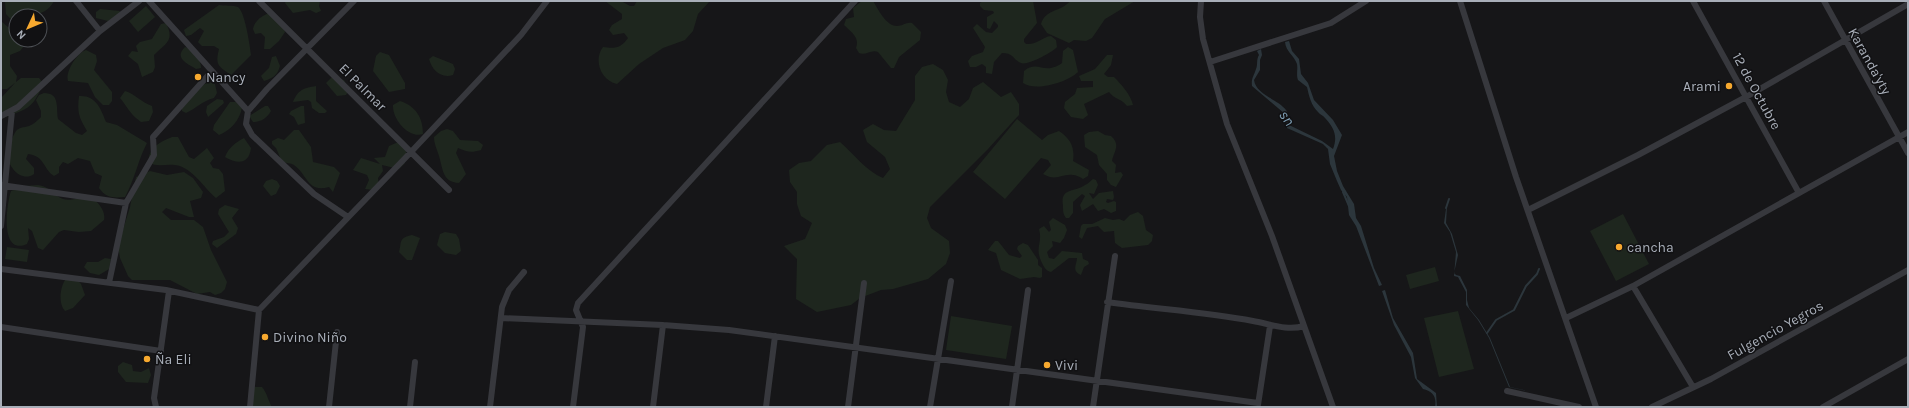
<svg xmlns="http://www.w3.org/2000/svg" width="1909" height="408" viewBox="0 0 1909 408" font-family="Karla,sans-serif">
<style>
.green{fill:#1e261e}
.water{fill:#2c363c}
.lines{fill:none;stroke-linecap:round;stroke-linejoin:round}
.stream{stroke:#2c363c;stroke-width:2}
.minor{stroke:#37383d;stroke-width:6}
.poi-dot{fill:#f7a92f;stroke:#111113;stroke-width:1.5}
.labels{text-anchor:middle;stroke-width:3;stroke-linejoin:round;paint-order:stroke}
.street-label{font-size:14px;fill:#a8aeb8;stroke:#111113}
.poi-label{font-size:14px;fill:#a8aeb8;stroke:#111113;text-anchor:start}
.water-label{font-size:15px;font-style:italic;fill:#7e9eb4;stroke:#111113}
</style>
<rect width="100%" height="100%" fill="#161618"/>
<path class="green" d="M6,1H54C46,16 31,16 16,16V25L6,14L5,2Z
M286,1H320L319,6L321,11L316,13L310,10L293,13L285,3Z
M605,1H621L630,6H634L637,1H710L698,14L693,31L685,40L663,48L639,64L617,84C601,81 593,60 603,47C615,49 621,48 628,38L624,33L613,35L609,30L612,25L622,19V14Z
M862,1H873C878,9 886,26 897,26C903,26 906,22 912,23L921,32L920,40L899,57L894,68H891L878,52C871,49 866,56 859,53L856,48C860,37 851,32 844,25L846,19L854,17L853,8Z
M983,1H1033L1037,23L1024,39V42L1026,44C1037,45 1042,37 1051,36L1056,40L1057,47C1053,52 1027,66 1021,63C1012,59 1014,53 1002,53L994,62L992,74L986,73V67L982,64L976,67H970L968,61L972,56L983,52L985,47L973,28L977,24L986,32L992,33L998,27V25L994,21L990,29L987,28V17L994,13L993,11L984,10L980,6V3Z
M1070,1H1135L1105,19L1092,38L1086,41L1074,40L1069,43L1047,33L1041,24C1045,9 1061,12 1070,1Z
M219,5C224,6 233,5 238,7C245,12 250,46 251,55L231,75C218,66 215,65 219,49L214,46H202L198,42L204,31L200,28L191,35L186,36L184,30Z
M146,6L155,17L138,32L129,21Z
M100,9L120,11L118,17L108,21L96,18V12Z
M273,11L281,21L285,32L279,41L270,49H264L265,37L261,33L255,34L253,29C255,19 264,15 273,11Z
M1,21L16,34V40H23L24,46L20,51L10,55V66L17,76L16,82L21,78H39L43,83C33,111 25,109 1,119V98L15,83L7,89H1Z
M166,23C175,41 166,43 154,55L155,67L153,72L142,77L138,64L128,56L132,51L138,52L136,46L140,42L152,39L161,24Z
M185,47C193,49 201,59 201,68L196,69C186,63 174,58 185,47Z
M1068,47L1073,50L1078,72C1068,82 1036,92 1023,83L1024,71C1038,59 1044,76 1062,63L1063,51Z
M86,50L96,55L97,61L94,70L112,92V101L109,105H103L95,97L88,83L68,81C65,72 77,53 86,50Z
M380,52L389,55L405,83V89L389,92L373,71L376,56Z
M1107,55H1113L1111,65L1104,74L1108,77H1114C1121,84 1131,95 1133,105L1127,106C1122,99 1114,99 1109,92L1084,104L1088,115L1083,119L1071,117L1064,108L1065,102L1075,94L1077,88L1093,87V81H1081L1079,76L1095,69Z
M276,56L280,66C277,76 273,78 264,81L261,76L269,68L272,57Z
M433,56L453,64L455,69L453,75C441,79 432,70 429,59Z
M933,64L943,70L948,80L946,92L949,102L960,107L969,99L973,88L983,82L1001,97L1011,92L1019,104V115L988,149L930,207L927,218L931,228L949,241L950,253L946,264L928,279L893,289L881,290L860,298L851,305L817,312L796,299L797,259L784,246L805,239L812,223L801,216L797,204V192L790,182L789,170L799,163L811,161L827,145L840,142C854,154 866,171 883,178L890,169L885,157L867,142L863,130L873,124L884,130L896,131L915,100V76L922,67Z
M332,77L344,80L349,90L346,95L337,96L326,83Z
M209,82L215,84L217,93L214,98C202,101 197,108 186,113L182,111V108L188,102L190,91Z
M316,86V101L327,111L325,113H319L312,108L311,102L308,100L293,102C298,90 303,88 316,86Z
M125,91C135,94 141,102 152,106L153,112L149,121L141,122C129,113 129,109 120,98Z
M44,93C60,93 56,107 58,119L76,133L82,135L87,131C79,117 77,113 79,96C96,95 101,109 106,122L117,125L147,143C138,160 135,179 125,197C113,198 106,198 99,188L102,176L95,173L90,161L78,158L68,164L63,162L59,167V173L54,176C43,169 45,156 28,154L26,159L34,168V174C22,183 7,167 8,154C8,148 13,135 16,131C20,126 26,128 31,125C34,124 38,120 41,117V111L36,100L39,95Z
M217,99L223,100L224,103L208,117L206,112L207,106Z
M400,101C416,106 423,118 423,134C409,139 392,119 393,105Z
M230,102H236L242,108C239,121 231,130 219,135L213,130L214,125Z
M265,106H268L271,111C267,118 261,122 253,122L249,116Z
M301,106H304L305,123L298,125L294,117L289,114L291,111Z
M1017,119L1042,140L1048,135L1059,131C1071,139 1075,148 1073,161L1089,170L1088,176L1083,179C1080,177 1076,175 1073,175C1062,173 1057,182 1043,174L1051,165L1048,160L1041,158L1005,199L973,172Z
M447,129L453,131L460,140L478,141L483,145L481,150C471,153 467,152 458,148L456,153L466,174L459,183C442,182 443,169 439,156C437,149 434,144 434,137L441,131Z
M294,130H299L311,147L313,162L334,167L340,173L333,192L329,187C307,193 308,175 294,165C291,163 286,163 282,162L276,148L272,144V141L278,138L284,140Z
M1098,131L1105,135L1111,136C1121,145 1114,151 1112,161L1116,165L1115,173L1121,172L1123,175L1116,187L1111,185L1107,180V174L1099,165L1097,155L1085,147L1084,135L1089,132Z
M172,137H178L189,157L194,159L207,148L214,158L210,163L213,168L219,169L223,174L225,191L216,198C204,188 192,167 175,165C165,164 158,167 149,163C147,148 160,142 172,137Z
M244,138L251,148C249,165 237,164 225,157C229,147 235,143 244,138Z
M403,140L407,144L405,163L399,169L382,165L383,171L378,178L379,187L374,190L365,189L369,180L367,175L353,170L361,158L380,164L374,158L385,157L389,146Z
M150,171L167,175L184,172L193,178L203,192L201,198L190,201L194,217H189L166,208L162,212L171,220H194L203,227L211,250L227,282L225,289L221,293L215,295L210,292L197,294L170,280H132L128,276L120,258L118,246L130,207L136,177Z
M272,179L277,181L280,186L276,194L271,196L263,186L266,181Z
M1093,179L1096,180L1098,185L1094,194L1089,193L1093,199L1099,193L1113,191L1114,197L1113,200L1107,199L1106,202L1108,203L1114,201L1116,202V211L1111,213L1104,209L1098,211L1093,204L1082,211L1080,205L1085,196L1082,194L1073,202V213L1069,218H1066C1063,214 1063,211 1063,206C1060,187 1074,193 1085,185C1088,184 1090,181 1093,179Z
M38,185C51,187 53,196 63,199C72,202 83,195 92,196C98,204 106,210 104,220L91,231L79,232L64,230L59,232L43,250L38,248L32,231L28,228L29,239L27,244C0,256 6,206 11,191L25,186Z
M225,205L239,209L232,218L238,228L236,234L217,248L212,244L213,241L224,237L229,232L218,214L219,209Z
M1138,212L1143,216L1146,230L1153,235L1152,241L1148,245L1122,248L1115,243L1114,231L1104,232L1098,226L1087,228L1082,239L1079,237L1081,226L1083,224H1092L1105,218L1113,220L1119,219L1124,221L1130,215Z
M1623,214L1649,264L1616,281L1590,231Z
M1053,218L1065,225L1067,230L1064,238L1060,243L1052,241L1053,246L1047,252L1049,258L1054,259L1062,251L1082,253L1083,259L1088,261L1089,264L1084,267L1081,275C1071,271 1077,264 1077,258H1069L1051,272C1046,271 1044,267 1042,263C1034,247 1043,244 1039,229L1044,226L1049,232L1051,230L1049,222Z
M445,232L456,234L459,239L461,251L456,255L445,253L437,245L440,234Z
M412,235L420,238L412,260H407L399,252C402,242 398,238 412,235Z
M995,241H998L1009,255L1020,258L1022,256L1017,249L1018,246L1023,243L1028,245L1038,260V265L1042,268V277L1040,278L1034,277L1020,279L1001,270L996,253L988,250Z
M7,247L29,250L27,262L5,259Z
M105,258L111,259L109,269L99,275L90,273L84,267L87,262H98Z
M1435,267L1439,281L1410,289L1406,275Z
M75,277L81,284L85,295L73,308L65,311C58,304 60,286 66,279Z
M1458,311L1474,369L1439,377L1424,318Z
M951,316L1012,326L1006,359L946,350Z
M123,362L132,365L133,371L141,372L149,368L151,375L148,383L126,382L118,372V366Z
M255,387H262C267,393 268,400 272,407H248L250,390Z"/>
<path class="water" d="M1289,41L1292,51L1299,59L1301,74L1308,83L1314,100L1333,120L1342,135L1334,156L1337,171L1343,186L1354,204L1356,218L1361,226L1374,268L1382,285L1379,286L1356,226L1349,215L1347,197L1341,190L1337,181L1330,164L1328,149L1323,144L1287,128L1285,114L1252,86C1251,78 1254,76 1256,69C1258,65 1256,60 1259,55L1257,51L1261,49L1262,55L1260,60V70L1254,80C1256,95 1278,99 1286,110C1290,114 1288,120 1289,125L1322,141L1333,149C1338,136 1334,128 1325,118C1323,115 1320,115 1318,112C1311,105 1309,96 1307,87L1298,80C1296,74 1298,70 1297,64C1294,55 1286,52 1285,42Z
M1447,206L1446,223L1452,234L1458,255L1454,273L1456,275L1460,276L1467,290V300L1469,308L1479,320L1490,338L1510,387L1590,405L1509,387L1489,338L1478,320L1466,305V292L1458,277L1454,276L1456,252L1450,232L1444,223L1446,209Z
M1385,290L1393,318L1413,353L1417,379L1436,393L1437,407H1435C1437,396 1432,391 1423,389L1415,378L1411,357L1394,325L1382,291Z"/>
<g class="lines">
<path class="stream" d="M1343,192L1349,206
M1446,208L1449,199
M1487,333L1496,320L1514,310L1526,286L1537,274L1539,269"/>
<path class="minor" d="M76,1L100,31
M149,1L248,111L246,124L252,135L314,194L348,217
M259,1L449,190
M1201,1L1200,17L1203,39L1227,124L1272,236L1333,407
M1460,1L1516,177L1596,407
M1693,1L1799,193
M1824,1L1908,153
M1210,62L1331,23L1366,1
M248,111L267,89L354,1
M1,116L18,107L100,31L139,1
M1,185L126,203
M1528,210L1638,155L1746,97L1908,4
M1,226L12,111
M1,269L166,290L259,310
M109,283L126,203L154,155L153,137L212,71
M1633,286L1693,387
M1107,302C1156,309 1205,312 1253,321C1270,324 1287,331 1304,326
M501,318L663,325L729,330L1258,403
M1566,318L1633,286L1908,132
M1,327L161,351
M1507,391L1579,407
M1258,405L1270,326
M156,407L154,398L169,291
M250,407L259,310L411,152L521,35L547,1
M329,407L337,332
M410,407L415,362
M490,407L502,307L509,290L524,272
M573,407L583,327L576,310L578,303L855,1
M653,407L663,325
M766,407L775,336
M848,407L864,283
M930,407L951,281
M1012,407L1028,290
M1093,407L1115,256
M1652,407L1711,379L1908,270
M1823,407L1908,359"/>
</g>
<g class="poi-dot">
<circle cx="198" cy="77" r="4"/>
<circle cx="1729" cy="86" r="4"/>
<circle cx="1619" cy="247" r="4"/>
<circle cx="265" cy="337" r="4"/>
<circle cx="147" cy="359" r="4"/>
<circle cx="1047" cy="365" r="4"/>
</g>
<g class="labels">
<g class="street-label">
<text transform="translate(1870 61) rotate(61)" y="5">Karanda'yty</text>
<text transform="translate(363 87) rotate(45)" y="5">El Palmar</text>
<text transform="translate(1757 91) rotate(61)" y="5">12 de Octubre</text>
<text transform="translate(1775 330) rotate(-29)" y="5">Fulgencio Yegros</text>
</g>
<g class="poi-label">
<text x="206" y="82">Nancy</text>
<text x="1721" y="91" text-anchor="end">Arami</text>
<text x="1627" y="252">cancha</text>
<text x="273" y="342">Divino Niño</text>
<text x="155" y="364">Ña Eli</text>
<text x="1055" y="370">Vivi</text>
</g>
<g class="water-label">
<text transform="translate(1287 118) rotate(56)" y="5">sn</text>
</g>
</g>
<rect width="1909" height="408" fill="none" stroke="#a8aeb8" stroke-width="4"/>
<g transform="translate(28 28) rotate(226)"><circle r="19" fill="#111113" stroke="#4d5055"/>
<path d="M0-3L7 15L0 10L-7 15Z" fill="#f7a92f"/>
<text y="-6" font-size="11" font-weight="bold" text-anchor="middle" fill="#a8aeb8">N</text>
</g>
</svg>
